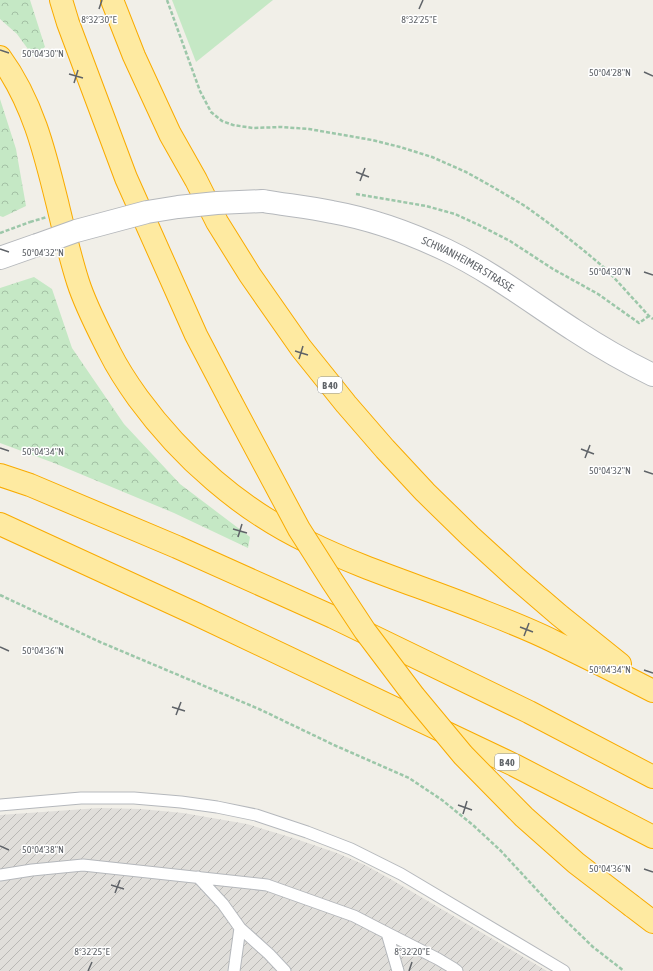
<svg xmlns="http://www.w3.org/2000/svg" width="653" height="971" viewBox="0 0 653 971" font-family="'Asap Condensed',sans-serif">
<style>
.industrial{fill:url(#industrial-furrows)}
.grass{fill:#c5e8c5}
.forest{fill:url(#forest-crowns)}
.lines{fill:none;stroke-linecap:round;stroke-linejoin:round}
.service-casing{stroke:#b5b8bc;stroke-width:13}
.tertiary-casing{stroke:#b5b8bc;stroke-width:24}
.trunk-casing{stroke:#f9ab00;stroke-width:24}
.path{stroke:#9cc7a9;stroke-width:2.5;stroke-dasharray:4 2;stroke-linecap:butt}
.service{stroke:#fff;stroke-width:11}
.tertiary{stroke:#fff;stroke-width:22}
.trunk{stroke:#feeaa1;stroke-width:22}
.tertiary-bridge-casing{stroke:#b5b8bc;stroke-width:24;stroke-linecap:butt}
.trunk-bridge-casing{stroke:#f9ab00;stroke-width:24;stroke-linecap:butt}
.path-bridge{stroke:#9cc7a9;stroke-width:2.5;stroke-dasharray:4 2;stroke-linecap:butt}
.tertiary-bridge{stroke:#fff;stroke-width:22}
.trunk-bridge{stroke:#feeaa1;stroke-width:22}
.ticks{fill:none;stroke:#5f6368;stroke-width:1.5}
.labels{text-anchor:middle;stroke-width:3;stroke-linejoin:round;paint-order:stroke}
.shield{fill:#fff;stroke:#8f9295;stroke-width:1}
.shield-label{font-size:10px;font-weight:bold;fill:#5f6368}
.street-label{font-size:11px;fill:#5f6368;stroke:#fff}
.ticks-label{font-size:10px;text-anchor:middle;fill:#5f6368;stroke:#fff;stroke-width:3;stroke-linejoin:round;paint-order:stroke}
</style>
<defs>
<pattern id="industrial-furrows" width="10" height="10" patternUnits="userSpaceOnUse"><rect width="10" height="10" fill="#e0deda"/><path d="M-1 1l2-2M0 10L10 0M9 11l2-2" fill="none" stroke="#b9b8b5"/></pattern>
<pattern id="forest-crowns" width="20" height="18" patternUnits="userSpaceOnUse"><rect width="20" height="18" fill="#c5e8c5"/><path d="M2 6a3 3 0 1 1 6 0M12 15a3 3 0 1 1 6 0" fill="none" stroke="#a3c0a4"/></pattern>
</defs>
<rect width="100%" height="100%" fill="#f1efe8"/>
<path class="industrial" d="M99,808L141,809L183,813L247,824L293,838L337,853L365,865L392,880L547,971H0V815Z"/>
<path class="grass" d="M172,0H273L196,62Z"/>
<path class="forest" d="M0,0H30L45,47L33,56L17,34L0,19Z
M0,99L16,149L26,206L3,217L0,216Z
M34,277L52,289L72,348L124,424L180,484L250,537L248,548L174,513L54,463L0,443V288Z"/>
<g class="lines">
<defs>
<path id="service" d="M0,805L81,798H134L181,802L217,807L256,815L307,832L351,849L401,874L564,971
M0,875L32,870L83,865L267,885L354,916L387,933L398,971
M198,877L223,904L240,928L269,954L285,971
M387,933L438,959L453,968L457,971
M234,971L240,928"/>
<g id="tertiary">
<path id="s1" d="M263,201C286,205 309,207 332,212C371,219 410,233 446,250C492,272 532,303 574,330C600,347 626,362 653,375"/>
<path d="M0,258L37,245"/>
</g>
<path id="trunk" d="M61,0L68,23L126,178L196,335L230,400
M112,0L134,56L170,134L196,180L217,222L250,275L301,348L346,404L385,449L425,492L470,536L516,578L559,615L620,664
M0,57C33,102 45,153 58,206C64,231 70,257 78,282C86,307 98,329 110,353C118,369 128,384 138,398C182,458 241,510 308,542C365,570 426,588 485,612C508,621 531,630 553,641C586,657 620,674 653,691
M0,475L30,485L177,547L333,617L529,712L653,777
M0,524L196,614L514,765L653,837
M632,906L653,922"/>
</defs>
<use href="#service" class="service-casing"/>
<use href="#tertiary" class="tertiary-casing"/>
<use href="#trunk" class="trunk-casing"/>
<path class="path" d="M167,0L200,91L211,112L222,121L233,125L253,128L281,127L309,129L372,140L400,147L432,157L466,172L493,187L525,206L554,227L582,249L607,270L649,316L653,319
M356,194L426,206L455,214L479,225L510,241L553,269L598,294L639,323L649,316
M0,233L30,222
M0,595L100,642L259,709L334,745L409,778L442,800L473,825L501,851L562,917L593,947L624,971"/>
<use href="#service" class="service"/>
<use href="#tertiary" class="tertiary"/>
<use href="#trunk" class="trunk"/>
<defs>
<path id="tertiary-bridge" d="M37,245L76,231L147,212L178,207L217,203L263,201"/>
<path id="trunk-bridge" d="M230,400L299,529L332,581L365,631L414,696L463,755L524,817L576,863L632,906"/>
</defs>
<use href="#tertiary-bridge" class="tertiary-bridge-casing"/>
<use href="#trunk-bridge" class="trunk-bridge-casing"/>
<path class="path-bridge" d="M30,222L47,217"/>
<use href="#tertiary-bridge" class="tertiary-bridge"/>
<use href="#trunk-bridge" class="trunk-bridge"/>
</g>
<path class="ticks" d="M99,9L102,0M419,9L423,0M0,50L9,53M644,72L653,76M69,74L83,78M74,83L78,70M356,172L369,177M360,181L365,168M0,249L9,252M644,272L653,275M295,351L308,355M299,359L303,346M0,448L9,451M581,449L594,454M585,458L590,445M644,471L653,474M233,529L247,533M238,537L242,524M520,627L533,632M524,636L529,623M0,647L9,651M644,670L653,673M172,707L185,711M176,715L181,702M458,805L472,810M463,814L467,801M0,846L9,850M644,869L653,872M111,885L124,889M115,893L120,880M88,971L92,962M409,971L412,962"/>
<g class="labels">
<g class="shield">
<rect x="318" y="377" width="24" height="16" rx="3"/>
<rect x="495" y="754" width="24" height="16" rx="3"/>
</g>
<g class="shield-label">
<text x="330" y="389">B 40</text>
<text x="507" y="766">B 40</text>
</g>
<g class="street-label">
<text dy="4" stroke="none"><textPath href="#s1" startOffset="216">SCHWANHEIMER STRASSE</textPath></text>
</g>
</g>
<g class="ticks-label">
<text x="99" y="23">8°32'30"E</text>
<text x="419" y="23">8°32'25"E</text>
<text x="43" y="57">50°04'30"N</text>
<text x="610" y="76">50°04'28"N</text>
<text x="43" y="256">50°04'32"N</text>
<text x="610" y="275">50°04'30"N</text>
<text x="43" y="455">50°04'34"N</text>
<text x="610" y="474">50°04'32"N</text>
<text x="43" y="654">50°04'36"N</text>
<text x="610" y="673">50°04'34"N</text>
<text x="43" y="853">50°04'38"N</text>
<text x="610" y="872">50°04'36"N</text>
<text x="92" y="955">8°32'25"E</text>
<text x="412" y="955">8°32'20"E</text>
</g>
</svg>
